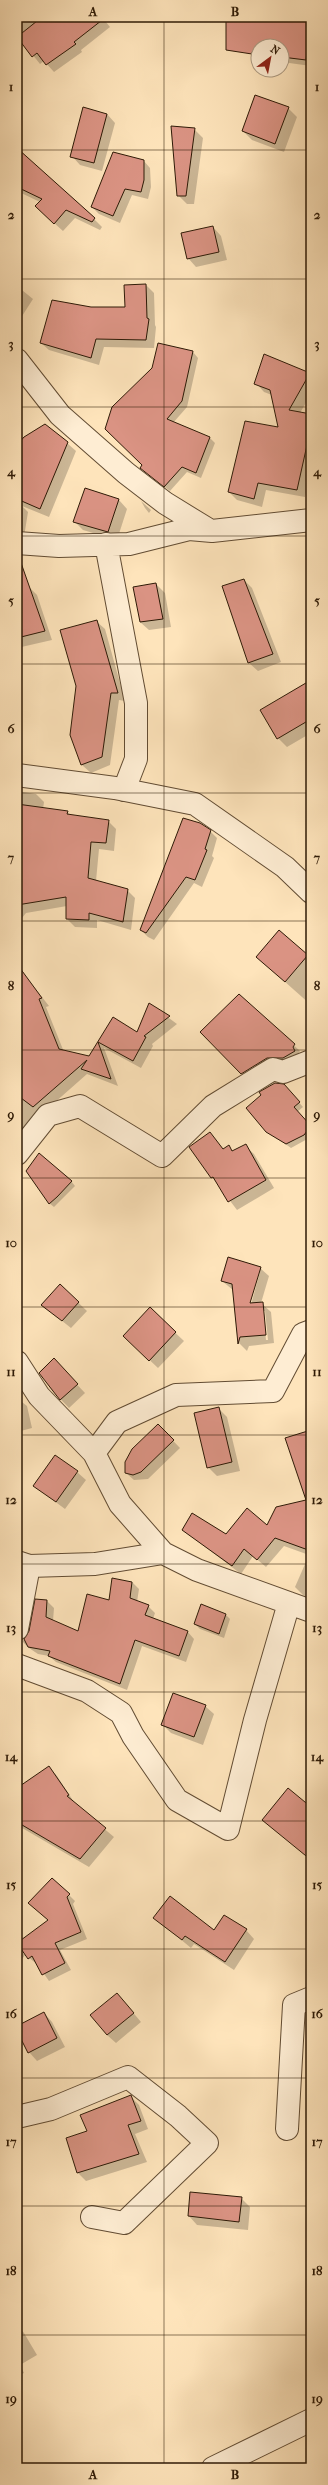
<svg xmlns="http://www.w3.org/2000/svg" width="328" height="2485" viewBox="0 0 328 2485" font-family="'IM FELL French Canon',serif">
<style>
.shadow{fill:#0003;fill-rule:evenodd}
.building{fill:#da9383;stroke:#2e1a06}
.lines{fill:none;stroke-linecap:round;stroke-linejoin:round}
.minor-casing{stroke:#624c33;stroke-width:24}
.minor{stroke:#feedd3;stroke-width:22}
.grid{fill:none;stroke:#2e1a06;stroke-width:1;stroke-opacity:0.55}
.neatline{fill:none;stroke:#2e1a06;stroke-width:1.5}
.grid-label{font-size:13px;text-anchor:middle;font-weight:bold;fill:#2e1a06}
</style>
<rect width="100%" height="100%" fill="#fee4bb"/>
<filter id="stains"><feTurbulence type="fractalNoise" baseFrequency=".005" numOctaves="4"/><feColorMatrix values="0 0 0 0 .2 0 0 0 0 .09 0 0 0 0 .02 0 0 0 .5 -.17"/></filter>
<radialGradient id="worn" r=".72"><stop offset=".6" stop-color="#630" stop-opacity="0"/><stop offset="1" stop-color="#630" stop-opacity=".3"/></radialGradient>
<path class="shadow" d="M17,17H102L110,27L81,50L82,52L54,72L44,61L40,64L17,35Z
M252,17H311V66L282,62V46H258V58H256L249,51Z
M288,108L297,117L284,152L252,140L243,131Z
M107,114L115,123L102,171L80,165L72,156Z
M194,129L203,138L194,204H187L178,195Z
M17,151L94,219L102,227L100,230L75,218L63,231L44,214L40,202L17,191Z
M143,160L150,168L151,187L148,199L132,195L120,223L99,214L92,207Z
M213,227L221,236L227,260L196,267L188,258Z
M146,285L154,293L155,325L156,327L154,348L104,347L99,365L49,350L41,343L91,308H126Z
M17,286L33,299L17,324Z
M193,352L198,358L187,407L173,423L210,438L215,443L201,478L187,472L170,491L146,473L143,465L153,369Z
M309,374L311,394L300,413L311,415V471L305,497L266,490L262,507L237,500L229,492L279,429L272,395L264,392L256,383Z
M67,443L76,451L49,517L22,506L28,512L24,537L17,536V475Z
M119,500L127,509L117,540L83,530L74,521Z
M141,501L151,510L149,513L145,508Z
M244,580L252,588L281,662L258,671L249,663L223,586Z
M156,584L165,593L171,627L149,630L140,622Z
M29,587L37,595L52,640L17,648V590Z
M96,621L105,629L125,701L119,700L110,765L91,773L82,765L71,735Z
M311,699V733L287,747L278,738Z
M17,791L36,794L44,802L43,809L67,812L71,816L108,821L116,829L114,851L99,849L96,881L127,890L135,898L131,930L97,920V928L75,927L67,919V906L26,913L22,918L17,914Z
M210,831L217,838L212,856L214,858L202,887L194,883L154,940L148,937L141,930Z
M280,931L311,959V1005L257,957Z
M23,973L49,1006L46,1007L64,1052L89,1057L113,1019L138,1033L150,1004L177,1024L152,1044L153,1046L141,1068L104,1048L118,1086L87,1074L27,1127L17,1151V977Z
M239,995L300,1051L298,1054L300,1057L248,1079L201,1033Z
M288,1090L303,1107L297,1112L311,1127V1137L291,1148L267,1131Z
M210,1133L224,1150L228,1147L233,1151L245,1146L254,1154L274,1188L237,1210L212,1177Z
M71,1181L75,1186L54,1207L49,1203Z
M260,1268L269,1276L261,1303L271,1312L274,1343L249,1346L247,1351L239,1343L233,1290L222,1281ZM258,1272H260L250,1308H248ZM263,1311H265L268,1340H266Z
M60,1285L87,1311L71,1328L42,1305Z
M150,1309L184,1341L158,1368L124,1336Z
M53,1359L85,1393L69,1408L50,1388L40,1371Z
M17,1398L27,1406L32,1428L17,1432Z
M219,1409L227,1417L240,1471L217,1476L208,1467Z
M158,1425L180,1448L148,1479L134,1480L126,1473Z
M311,1431V1599L303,1595L295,1587L309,1555L284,1546L266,1567L253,1556L241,1574L183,1530L226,1536L268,1527L307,1500Z
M77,1472L86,1480L65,1509L34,1486Z
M113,1579L132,1582L139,1589L137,1602L148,1606L155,1613L153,1619L187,1631L194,1639L186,1662L142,1646L127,1690L56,1662L49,1656L38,1654L29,1648L22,1641L27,1638L47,1601L54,1608L53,1621L79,1632L110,1601Z
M202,1606L226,1615L230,1619L224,1638L200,1629L195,1624Z
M17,1646L20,1649L17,1656Z
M205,1706L214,1714L203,1745L171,1733L163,1725Z
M49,1767L57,1776L76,1805L114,1837L89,1867L17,1825V1789Z
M69,1895L75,1901L73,1904L87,1939L60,1950L71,1970L49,1981L37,1964L29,1958L49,1921L36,1909Z
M155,1918L214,1931L246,1930L254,1939L234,1970L194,1944L191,1948Z
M17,1948L25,1955L17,1966Z
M125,2003L141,2022L116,2043L107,2035Z
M44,2013L52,2022L65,2047L37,2061L29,2052L17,2027Z
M131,2097L139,2105L148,2129L135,2134L147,2162L86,2181L78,2173L67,2139L88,2131Z
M241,2198L250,2207L248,2230L197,2225L189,2216Z
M18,2326L24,2333L37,2355L20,2365L24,2373L17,2376Z"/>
<path class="building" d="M42,17H106L74,42L76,44L46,65L37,53L32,57L17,37Z
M226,17H311L306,60L282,57V46H258V53L252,52V54L226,50Z
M255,95L289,107L275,144L242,131Z
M83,107L107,114L94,163L70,157Z
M171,126L195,128L186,196H177Z
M17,148L95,218L92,222L66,210L54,224L35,206L42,199L17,187Z
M113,152L144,160V180L141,192L125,189L113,216L91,207Z
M213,226L219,252L187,259L181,233Z
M146,284L147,318L149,319L146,340L96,339L91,358L40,343L52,300L91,307H125L124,285Z
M158,343L193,351L182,401L167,419L210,437L196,473L182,467L164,487L140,468L142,465L105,429L112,407L152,368Z
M264,354L310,373L289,410L311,414V427L297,490L258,483L254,499L228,492L245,421L278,427L270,390L254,384Z
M45,424L68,442L40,509L17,499V445L24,437Z
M85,488L119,499L108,532L73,522Z
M20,560L45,631L17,638V561Z
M244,579L273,654L248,663L222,586Z
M156,583L163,619L140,622L133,587Z
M97,620L118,693H111L102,757L81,765L70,735L76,686L60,630Z
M311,680V719L277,739L260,710Z
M17,804L68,811L67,814L109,820L106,843L91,842L88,878L128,889L123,922L89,913V920L66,919V897L17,905Z
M183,818L200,823L211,830L205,849L207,850L195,880L186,877L146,933L140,930Z
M279,930L308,955L285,982L256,957Z
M17,964L42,998L39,999L59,1049L89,1056L113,1017L137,1032L149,1003L170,1016L144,1036L146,1037L133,1061L98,1042L111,1079L81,1069L87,1060L33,1107L17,1095Z
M239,994L295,1044L293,1047L295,1051L283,1058H267L241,1074L200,1032Z
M275,1083L284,1084L300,1102L294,1107L311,1126L304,1135L286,1144L266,1132L246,1108L261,1095L259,1092Z
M210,1132L223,1149L229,1145L232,1151L246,1144L266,1180L228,1202L213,1177L211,1178L189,1147Z
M39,1153L72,1181L57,1197L49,1204L26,1171Z
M228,1257L261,1267L250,1303L263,1302L266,1335L240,1337L238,1344L232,1284L221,1281Z
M60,1284L79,1302L62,1321L41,1305Z
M150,1307L176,1332L149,1361L123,1336Z
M54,1358L78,1384L60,1400L39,1373Z
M219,1407L232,1462L207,1468L194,1413Z
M158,1424L174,1440L141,1472L133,1475L125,1473V1462L132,1449Z
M311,1430V1551L275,1538L257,1560L244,1549L232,1566L182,1530L192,1513L226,1534L247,1508L267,1525L276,1507L306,1500L285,1438Z
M55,1455L78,1471L56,1502L33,1486Z
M112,1578L132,1582L130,1598L149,1605L145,1615L188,1631L179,1656L135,1640L120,1684L48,1656L50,1651L28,1647L24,1639L29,1631L35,1599L47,1600L46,1617L78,1631L87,1594L109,1600Z
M201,1604L226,1614L219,1634L194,1624Z
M173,1693L206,1705L194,1737L161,1725Z
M49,1766L69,1795L67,1796L106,1828L80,1859L17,1822V1788Z
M288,1788L311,1807V1860L262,1820Z
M52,1878L70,1894L67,1897L81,1932L55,1943L65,1963L42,1975L32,1956L28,1959L17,1943L48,1920L28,1903Z
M170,1896L214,1930L224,1915L247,1929L225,1962L185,1936L182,1940L153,1918Z
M117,1993L134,2013L107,2035L90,2015Z
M44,2012L57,2038L28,2053L17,2031V2026Z
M131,2095L141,2121L128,2125L139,2154L77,2173L66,2138L87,2131L80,2115Z
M190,2192L242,2197L239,2222L188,2216Z"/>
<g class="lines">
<defs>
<path id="minor" d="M17,360L60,415L126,473L165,503L209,530
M17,543L59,546L129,544L189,529L212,531L311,520
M106,544L136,703V759L124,790
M17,775L115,788L195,804L285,867L311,892
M17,1154L48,1115L80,1106L162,1156L213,1106L273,1069L283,1072L311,1061
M17,1362L39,1396L94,1453L120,1504L163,1553
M94,1453L117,1422L176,1395L273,1391L303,1334L311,1331
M17,1562L29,1566L95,1564L163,1553L197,1570L311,1611
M17,1629L29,1566
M17,1665L87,1691L121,1713L133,1736L177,1800L228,1829L255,1720L289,1603
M17,2117L51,2109L128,2077L178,2116L207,2143L124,2223L92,2217
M287,2129L294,2005L311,1998
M213,2468L311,2420"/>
</defs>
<use href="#minor" class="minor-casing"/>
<use href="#minor" class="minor"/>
</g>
<path class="grid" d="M164,17V2468M17,150H311M17,279H311M17,407H311M17,536H311M17,664H311M17,793H311M17,921H311M17,1050H311M17,1178H311M17,1307H311M17,1435H311M17,1564H311M17,1692H311M17,1821H311M17,1949H311M17,2078H311M17,2206H311M17,2335H311"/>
<rect width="328" height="2485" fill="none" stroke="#fee4bb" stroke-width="44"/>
<g transform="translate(270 58) rotate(32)"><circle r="19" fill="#feedd3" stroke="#ab9981"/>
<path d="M0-3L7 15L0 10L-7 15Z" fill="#8f2418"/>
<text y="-6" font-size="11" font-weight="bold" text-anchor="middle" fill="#2e1a06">N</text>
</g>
<rect x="22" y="22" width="284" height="2441" class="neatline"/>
<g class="grid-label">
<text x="93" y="16">A</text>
<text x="235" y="16">B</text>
<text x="11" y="91">1</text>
<text x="317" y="91">1</text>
<text x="11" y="219">2</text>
<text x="317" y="219">2</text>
<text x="11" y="348">3</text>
<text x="317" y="348">3</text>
<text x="11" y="476">4</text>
<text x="317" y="476">4</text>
<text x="11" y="605">5</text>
<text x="317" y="605">5</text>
<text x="11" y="733">6</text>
<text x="317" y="733">6</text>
<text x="11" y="862">7</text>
<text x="317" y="862">7</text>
<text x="11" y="990">8</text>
<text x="317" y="990">8</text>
<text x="11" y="1119">9</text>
<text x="317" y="1119">9</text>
<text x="11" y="1247">10</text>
<text x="317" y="1247">10</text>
<text x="11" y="1376">11</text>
<text x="317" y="1376">11</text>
<text x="11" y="1504">12</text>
<text x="317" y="1504">12</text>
<text x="11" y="1632">13</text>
<text x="317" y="1632">13</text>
<text x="11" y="1761">14</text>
<text x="317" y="1761">14</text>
<text x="11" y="1889">15</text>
<text x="317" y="1889">15</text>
<text x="11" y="2018">16</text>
<text x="317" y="2018">16</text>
<text x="11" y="2146">17</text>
<text x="317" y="2146">17</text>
<text x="11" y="2275">18</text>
<text x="317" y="2275">18</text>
<text x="11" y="2403">19</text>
<text x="317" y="2403">19</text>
<text x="93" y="2479">A</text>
<text x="235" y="2479">B</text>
</g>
<rect width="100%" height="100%" filter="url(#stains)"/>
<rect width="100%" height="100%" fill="url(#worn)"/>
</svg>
